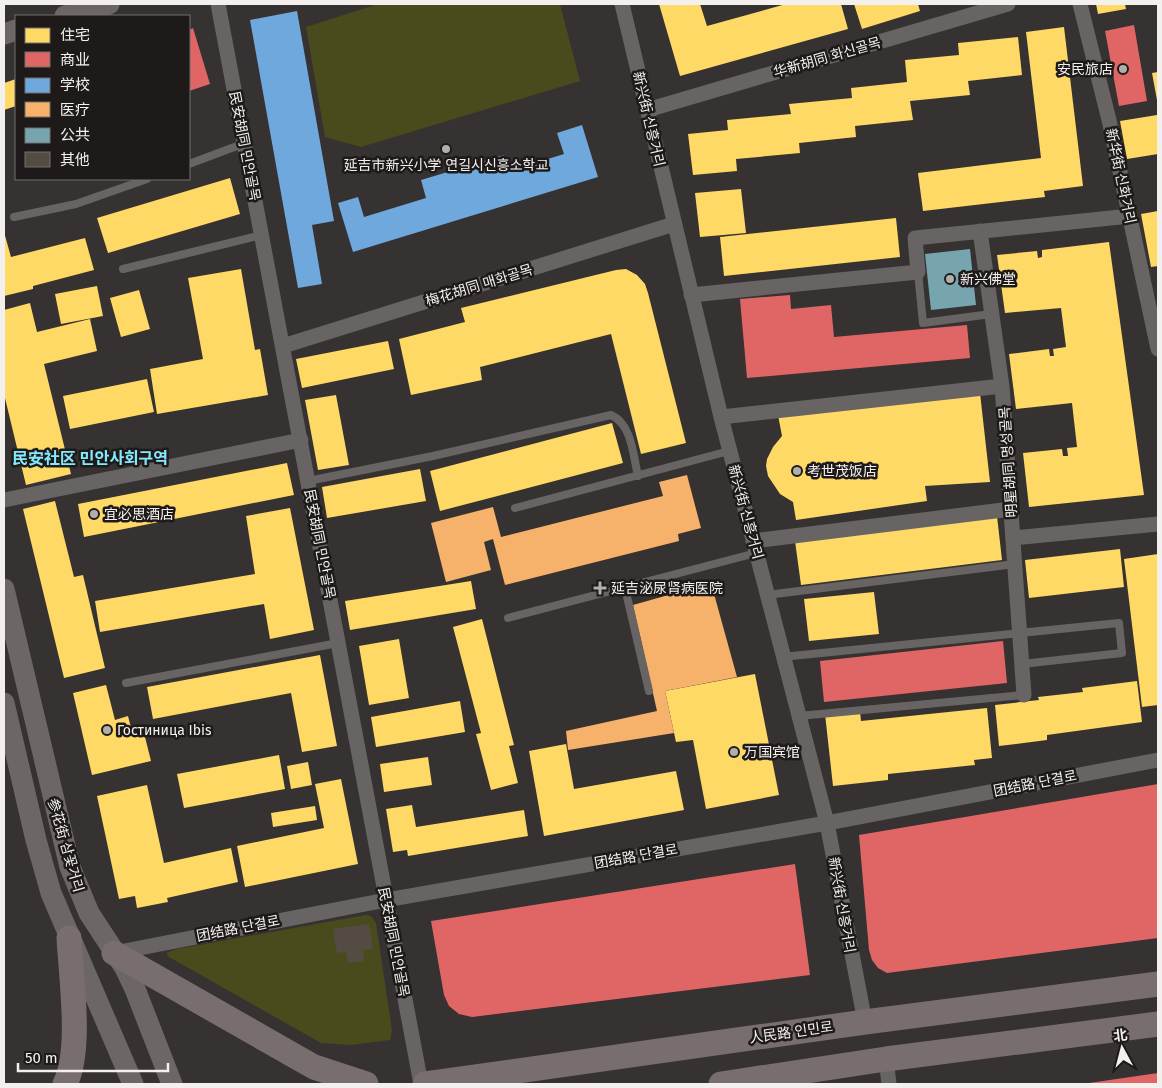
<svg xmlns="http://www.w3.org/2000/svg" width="1162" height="1088" viewBox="0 0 1162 1088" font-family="'Fira Sans','Noto Sans SC','Noto Sans KR',sans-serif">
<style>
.green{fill:#494b1d}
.homes{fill:#ffd966}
.shops{fill:#e06666}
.schools{fill:#6fa8dc}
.health{fill:#f6b26b}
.public{fill:#76a5af}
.building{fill:#544c42}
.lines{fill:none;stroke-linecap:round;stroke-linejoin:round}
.lane{stroke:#676463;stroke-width:8}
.street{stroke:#676463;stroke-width:15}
.secondary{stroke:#6c6766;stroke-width:21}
.primary{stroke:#786e6f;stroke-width:25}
.poi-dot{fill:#b1aeac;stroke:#1d1a19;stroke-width:2}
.labels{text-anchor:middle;stroke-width:5;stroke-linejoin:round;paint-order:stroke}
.street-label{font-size:14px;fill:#f4f0ee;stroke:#1d1a19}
.poi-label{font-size:14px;fill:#f4f0ee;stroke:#1d1a19;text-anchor:start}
.quarter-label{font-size:16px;font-weight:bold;fill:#82e9fe;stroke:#1d1a19}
</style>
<rect width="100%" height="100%" fill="#353231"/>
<path class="green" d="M378,4H560L580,81L361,147L325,137L306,27Z
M366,915L371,916L376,923L392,1030L390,1040L351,1045L321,1043L169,957L166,953L177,949Z"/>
<path class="homes" d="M659,4H700L707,26L786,4H841L848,29L680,76Z
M854,4H918L920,11L862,29Z
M1096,4H1125L1126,9L1098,14Z
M1064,27L1083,186L1044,191L1045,197L923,211L918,173L1041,158L1026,32Z
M1018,37L1022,75L968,81L970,95L910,101L913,120L855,126L856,137L799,143L800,153L736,159L737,171L693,175L688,134L728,130L727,120L791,114L789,104L852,98L851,88L907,82L905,60L959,55L958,43Z
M1158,72V100H1157L1152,73Z
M16,79V106L4,110V83Z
M1157,115L1158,154L1127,159L1120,121Z
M230,178L240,214L108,253L97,218Z
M741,189L746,233L700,237L695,193Z
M1158,211V266L1151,267L1141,214Z
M896,218L900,257L724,276L720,237Z
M4,232L11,257L85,238L94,270L33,286V289L4,296Z
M1109,242L1144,495L1029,507L1023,453L1062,449L1063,456H1068L1067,448L1077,447L1072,403L1016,409L1009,354L1049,349L1050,356H1054L1053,349L1066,347L1061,308L1005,313L997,255L1037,251L1038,258L1042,257V250Z
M241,269L255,350L260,349L268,395L157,414L150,369L203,359L188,278Z
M626,269L637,275L645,284L648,293L686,443L641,454L611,334L480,367L482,380L411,395L399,339L465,322L461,308L616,270Z
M97,286L103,316L61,324L55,294Z
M139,290L150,329L121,337L110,298Z
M30,303L37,332L90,319L97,351L44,364L71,474L26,485L4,394V310Z
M388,341L394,369L302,388L296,359Z
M147,379L154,412L70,429L63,396Z
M980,393L990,482L925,486L927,501L796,520L793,502L780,494L768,476L766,466L767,459L773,447L782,436L778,415Z
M336,395L349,465L318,470L305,400Z
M612,423L623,463L440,511L430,471Z
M287,463L294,495L84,537L78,504Z
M420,469L426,501L327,518L322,487Z
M55,501L74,577L83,575L105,668L64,678L23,509Z
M290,508L314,630L270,639L264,604L100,632L95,601L255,574L246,516Z
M997,516L1002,560L801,585L795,541Z
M1120,549L1124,587L1029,598L1025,560Z
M1158,554V705L1142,707L1124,559Z
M471,581L476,609L350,630L345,601Z
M874,592L879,634L809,641L804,599Z
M482,619L514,745L509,746L518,783L491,790L476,734L481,733L453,627Z
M399,639L409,698L369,705L359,646Z
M320,655L337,746L302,752L291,693L153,719L147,687Z
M755,674L779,795L706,809L693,740L676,742L665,691Z
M1137,681L1142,722L1047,735V740L999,746L995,705L1039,700L1038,697L1083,692L1082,688Z
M106,685L115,720L128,716L132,732L143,729L151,761L92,775L73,693Z
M460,701L465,732L376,747L371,717Z
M987,708L992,758L974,760L975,765L888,774V780L833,786L825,714L860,711L861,721Z
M566,744L574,789L676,771L684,810L544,836L529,751Z
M279,755L285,789L184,808L177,774Z
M428,757L432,785L384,792L380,764Z
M308,762L312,785L291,789L287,766Z
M341,779L358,864L245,887L237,846L324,828L315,784Z
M147,785L164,863L231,848L238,882L167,898L168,902L137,908L135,896L119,899L97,796Z
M412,805L416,827L524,810L528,836L408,856L407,850L393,852L386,809Z
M315,806L317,820L273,827L271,813Z"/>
<path class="shops" d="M1134,25L1147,101L1119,106L1105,31Z
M193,28L210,84L189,91V30Z
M790,295L791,309L831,305L834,337L967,325L970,358L747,378L740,299Z
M1003,641L1007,683L824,702L820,661Z
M1158,784V938L887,973L878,968L872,960L869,950L859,835Z
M795,864L810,975L472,1017L459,1014L449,1006L444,995L431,921Z
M1158,1073V1084H1089V1083Z"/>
<path class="schools" d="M297,11L334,221L312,225L322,284L298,288L250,20Z
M582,125L598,177L353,252L338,203L358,197L364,217L426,198L421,180L504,155L509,171L564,154L557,133Z"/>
<path class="health" d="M687,475L701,528L678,534L679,541L505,585L493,539L484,542L491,570L446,582L431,523L493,507L501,537L663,496L659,482Z
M711,583L737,677L665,691L674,733L568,750L566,731L657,711L633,605Z"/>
<path class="public" d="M970,249L976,305L931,310L925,254Z"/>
<path class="building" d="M369,924L373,949L363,950L364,961L348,963L346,952L337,953L333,929Z"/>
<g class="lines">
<path class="lane" d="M189,164L245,143
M14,217L76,204L147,179
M123,269L262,235
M918,272L923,323L991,314
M308,481L433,456L611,415C632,424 633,455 638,476
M515,508L729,451
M625,588L649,691
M767,595L1015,564
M508,618L756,553
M782,657L1119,623L1122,653L1022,664
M126,683L338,643
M799,716L1024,695"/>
<path class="street" d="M218,4L421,1084
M622,4L721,417L827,823L865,1022
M1080,4L1109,120L1158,349
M647,110L1008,4
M980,231L1002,386L1024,695
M691,295L918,272L915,238L1130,216
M283,346L674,224
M721,417L1002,386
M4,500L301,440
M1013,538L1158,524
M753,541L1011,509
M114,953L386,900L827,823L1158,760
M886,1059L889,1084"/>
<path class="secondary" d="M65,16L109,4
M4,34L16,30
M4,589L70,867L89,913L125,968L135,989L172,1084
M4,703L36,840L51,893L133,1084"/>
<path class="primary" d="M114,953L314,1067L366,1084
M65,1084C82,1051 71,977 69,938
M425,1084L865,1022L1158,984
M721,1084L886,1059L1158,1024"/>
</g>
<g class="poi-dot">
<circle cx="1123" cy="69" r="5"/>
<circle cx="446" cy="149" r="5"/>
<circle cx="950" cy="279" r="5"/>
<circle cx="797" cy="471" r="5"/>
<circle cx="94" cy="514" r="5"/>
<path d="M597.5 580.5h5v5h5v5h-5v5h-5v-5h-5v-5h5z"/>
<circle cx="107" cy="730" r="5"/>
<circle cx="734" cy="752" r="5"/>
</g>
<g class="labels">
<g class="street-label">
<text transform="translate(827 57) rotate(-16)" y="5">华新胡同 화신골목</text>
<text transform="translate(649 119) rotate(77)" y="5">新兴街 신흥거리</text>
<text transform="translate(245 146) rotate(79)" y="5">民安胡同 민안골목</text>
<text transform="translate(1121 176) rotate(78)" y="5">新华街 신화거리</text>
<text transform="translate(479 285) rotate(-17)" y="5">梅花胡同 매화골목</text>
<text transform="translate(1008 462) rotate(-94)" y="5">明星胡同 명성골목</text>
<text transform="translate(746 512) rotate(75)" y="5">新兴街 신흥거리</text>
<text transform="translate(320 544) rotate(79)" y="5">民安胡同 민안골목</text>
<text transform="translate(1035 783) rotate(-11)" y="5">团结路 단결로</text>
<text transform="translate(66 845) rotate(74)" y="5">参花街 삼꽃거리</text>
<text transform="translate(636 856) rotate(-10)" y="5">团结路 단결로</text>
<text transform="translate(842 905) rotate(80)" y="5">新兴街 신흥거리</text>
<text transform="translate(238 928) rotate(-11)" y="5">团结路 단결로</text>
<text transform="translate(394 942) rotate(79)" y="5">民安胡同 민안골목</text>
<text transform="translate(791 1032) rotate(-8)" y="5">人民路 인민로</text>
</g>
<g class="poi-label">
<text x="1113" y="74" text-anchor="end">安民旅店</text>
<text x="446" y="170" text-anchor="middle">延吉市新兴小学 연길시신흥소학교</text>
<text x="960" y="284">新兴佛堂</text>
<text x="807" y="476">考世茂饭店</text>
<text x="104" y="519">宜必思酒店</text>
<text x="611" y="593">延吉泌尿肾病医院</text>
<text x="117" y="735">Гостиница Ibis</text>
<text x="744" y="757">万国宾馆</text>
</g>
<g class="quarter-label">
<text x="90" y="464">民安社区 민안사회구역</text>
</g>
</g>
<rect width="1162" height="1088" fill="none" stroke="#f4f0ee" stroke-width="10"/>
<rect x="15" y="15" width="175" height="165" fill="#1d1a19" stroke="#73706e"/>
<rect x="25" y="28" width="25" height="15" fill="#ffd966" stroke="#73706e"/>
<text x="60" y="40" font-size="15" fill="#f4f0ee">住宅</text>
<rect x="25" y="52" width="25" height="15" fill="#e06666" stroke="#73706e"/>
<text x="60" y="65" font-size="15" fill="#f4f0ee">商业</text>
<rect x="25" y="78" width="25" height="15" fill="#6fa8dc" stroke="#73706e"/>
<text x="60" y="90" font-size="15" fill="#f4f0ee">学校</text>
<rect x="25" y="102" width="25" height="15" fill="#f6b26b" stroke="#73706e"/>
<text x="60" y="115" font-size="15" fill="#f4f0ee">医疗</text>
<rect x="25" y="128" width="25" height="15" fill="#76a5af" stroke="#73706e"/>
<text x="60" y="140" font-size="15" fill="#f4f0ee">公共</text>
<rect x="25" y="152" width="25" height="15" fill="#544c42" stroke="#73706e"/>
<text x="60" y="165" font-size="15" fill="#f4f0ee">其他</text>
<g transform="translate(1122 1048) rotate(353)" stroke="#1d1a19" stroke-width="4" paint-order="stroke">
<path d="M0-4L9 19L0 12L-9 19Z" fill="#f4f0ee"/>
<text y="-8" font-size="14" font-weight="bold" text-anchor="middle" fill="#f4f0ee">北</text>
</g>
<path d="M18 1063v8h150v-8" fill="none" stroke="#f4f0ee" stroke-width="2.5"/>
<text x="25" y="1063" font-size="15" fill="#f4f0ee" stroke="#1d1a19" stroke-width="4" paint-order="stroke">50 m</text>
</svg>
